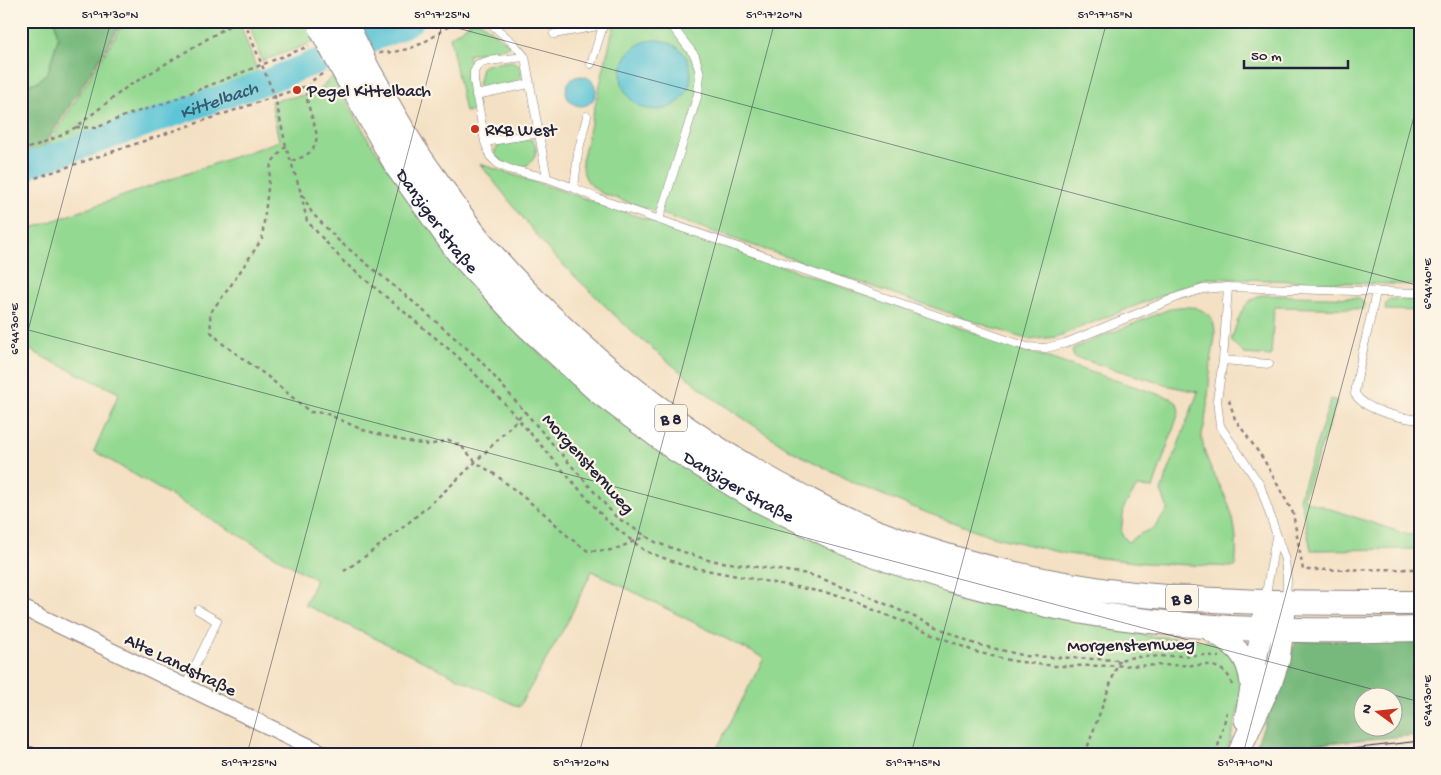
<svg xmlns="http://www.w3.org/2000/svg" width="1441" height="775" viewBox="0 0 1441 775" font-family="'Gochi Hand',sans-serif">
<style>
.green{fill:#94d992;stroke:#5b7e66}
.forest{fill:#77b97c;stroke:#4c6e5c;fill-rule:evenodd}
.water{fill:#5bc5d6;stroke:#3e7488}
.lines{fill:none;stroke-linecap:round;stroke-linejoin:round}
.river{stroke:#5bc5d6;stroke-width:25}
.service-casing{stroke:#8b817f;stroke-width:9}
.minor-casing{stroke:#8b817f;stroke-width:17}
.secondary-casing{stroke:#8b817f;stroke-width:23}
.primary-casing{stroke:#8b817f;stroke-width:26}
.trunk-casing{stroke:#8b817f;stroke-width:27}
.path{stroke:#8b817f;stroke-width:2.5;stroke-dasharray:4 4;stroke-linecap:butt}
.service{stroke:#fff;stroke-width:8}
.minor{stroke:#fff;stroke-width:15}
.secondary{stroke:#fff;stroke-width:21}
.primary{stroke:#fff;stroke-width:24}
.trunk{stroke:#fff;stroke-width:25}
.tram{stroke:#22223b;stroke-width:1}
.trunk-bridge-casing{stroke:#8b817f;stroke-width:27;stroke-linecap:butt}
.trunk-bridge{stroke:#fff;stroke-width:25}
.ticks{fill:none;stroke:#22223b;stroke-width:1;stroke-opacity:0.45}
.poi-dot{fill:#c8321e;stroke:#fcf5e5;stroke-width:2}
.labels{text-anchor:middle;stroke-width:4.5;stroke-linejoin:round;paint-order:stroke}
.shield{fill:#fcf5e5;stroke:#63616e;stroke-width:1}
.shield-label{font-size:16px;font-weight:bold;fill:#22223b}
.poi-label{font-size:18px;fill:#22223b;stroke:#fcf5e5;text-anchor:start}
.street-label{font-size:18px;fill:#22223b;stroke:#fcf5e5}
.water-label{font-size:19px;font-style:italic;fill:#365b71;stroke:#fcf5e5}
.neatline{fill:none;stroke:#22223b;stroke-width:2}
.ticks-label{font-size:12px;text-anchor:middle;fill:#22223b}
</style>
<rect width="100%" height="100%" fill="#fcf5e5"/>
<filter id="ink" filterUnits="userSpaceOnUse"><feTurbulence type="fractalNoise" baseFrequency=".02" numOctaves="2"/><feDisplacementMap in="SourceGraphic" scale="10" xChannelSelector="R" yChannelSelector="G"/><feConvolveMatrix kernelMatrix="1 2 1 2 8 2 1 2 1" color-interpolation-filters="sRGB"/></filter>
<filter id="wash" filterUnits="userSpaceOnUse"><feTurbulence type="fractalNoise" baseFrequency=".0096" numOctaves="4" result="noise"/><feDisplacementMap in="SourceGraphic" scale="20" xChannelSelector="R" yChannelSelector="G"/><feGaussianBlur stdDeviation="1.12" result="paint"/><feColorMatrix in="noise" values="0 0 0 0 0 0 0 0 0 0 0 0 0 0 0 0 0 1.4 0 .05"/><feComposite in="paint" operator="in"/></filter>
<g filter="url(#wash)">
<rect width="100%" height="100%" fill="#f4e0c3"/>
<path class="green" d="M21,21H55L58,39L48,71L38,82L24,85L21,87Z
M125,21H239L260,78L40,158Z
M248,21H306L314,42L262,61Z
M356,21H401L364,37Z
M473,21H479L509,44L508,47L468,55L478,110L465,112L450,37Z
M615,21H1420V285L1206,278L1056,337L1030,340L1013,335L601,193C587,183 583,178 582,161Z
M511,61C523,65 523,72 519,83L480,90L478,86L482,67L489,64Z
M333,76L370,142L486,301L560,373L650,440L1092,622L1149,636L1207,641L1217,644L1234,654L1244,687L1227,754H714L764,658L592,571L567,623L519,707L305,605L316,580L94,451L119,393L47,359L21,345V232L279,141L271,101L316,93Z
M527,139L533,140C537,147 537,152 533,159C524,174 506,165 495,156V150L499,145Z
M480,164C712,238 938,324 1170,398L1177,403L1179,412L1153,488L1137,487L1124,507L1121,533L1128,542L1140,534L1154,528L1168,509L1161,491L1198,392L1170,386L1074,357L1072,351L1074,348L1172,308C1188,305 1208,306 1214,325C1217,336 1212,352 1211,363C1209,382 1208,402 1205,421C1205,427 1201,433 1202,439C1205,463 1219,481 1228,503C1236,524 1238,545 1235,567L1144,563L1067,554L995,537L930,514L863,487L792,451L713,398L632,332L550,252Z
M1261,295L1359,298L1365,305L1364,309L1274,307L1271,356L1244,354L1231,341C1238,322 1240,302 1261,295Z
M1390,299L1420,300V311L1385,310L1386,303Z
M1331,399L1337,401L1304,496L1306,501L1409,535L1420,533V549L1311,550L1302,505L1299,498Z"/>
<path class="forest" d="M55,21H123L37,158L21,164V87L24,85L38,82L48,71L58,39Z
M1420,639V735L1255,749L1296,641ZM1364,698H1394V728H1364Z"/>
<path class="water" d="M621 75a35 35 0 1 1 70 0a35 35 0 1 1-70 0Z
M566 91a15 15 0 1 1 30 0a15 15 0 1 1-30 0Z"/>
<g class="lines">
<path class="river" id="s1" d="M21,168L268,81L393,31L411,21"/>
</g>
</g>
<g filter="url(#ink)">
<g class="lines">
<defs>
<path id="service" d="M488,21L514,44L525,57L547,178L574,188
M554,34L603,25
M525,57L488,61L478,64L474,72V81L485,142L490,156L498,164L509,169L547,178
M591,64L604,23
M476,95L529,84
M587,116L578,153L574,188L599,199L1027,347L1046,348L1066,343L1180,296L1203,289L1228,287L1420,293
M485,142L539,133
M659,219L698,94L700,74L695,56L668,21
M1228,287L1223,360L1217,400L1220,426L1260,485L1285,560L1287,579L1286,601
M1376,291C1370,326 1359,359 1355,394C1366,411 1400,418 1420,420
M1223,360L1269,364
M1265,599L1276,537
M185,687L217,621L198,610"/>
<path id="minor" d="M21,607L325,754"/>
<path id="secondary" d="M1205,627C1231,643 1247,650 1251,683
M1245,720L1262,629L1265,602
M1238,754L1272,681L1279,660L1286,603"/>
<path id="primary" d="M1099,590C1205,604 1313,603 1420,603
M1097,614C1204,631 1312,632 1420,629"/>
<g id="trunk">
<path d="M367,69C384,98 399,127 417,154C428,171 441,187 452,204C461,216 470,230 480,242C572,349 683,438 809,501C824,509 840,517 855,524C933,556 1015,578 1099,590"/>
<path id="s2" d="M347,76L398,167L459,252L525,323L599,391L676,449L758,499L844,542L893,561L950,579L1049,605L1097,614"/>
</g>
</defs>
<use href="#service" class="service-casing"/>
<use href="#minor" class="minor-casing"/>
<use href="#secondary" class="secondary-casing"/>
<use href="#primary" class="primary-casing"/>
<use href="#trunk" class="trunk-casing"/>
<path class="path" d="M244,21L275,97L286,146L300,190L312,213L339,241L411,300L479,359L616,517L657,543L708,560L808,574L854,590L975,644L1026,656L1119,660L1135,657L1206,655L1219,657
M379,53C415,52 428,40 457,21
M76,127L96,128L127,115L165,103L309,46
M286,146L271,163L262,239L229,288L210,313L211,332L223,344L267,376L310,412L325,413L363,430L409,442L429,445L449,440L461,446L477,463L496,475L547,516L571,539L588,551L614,550L646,536
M21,151L60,136L76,127L127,87L237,21
M292,161C296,159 302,158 306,155C339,134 279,91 325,73
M21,184L32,179L309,85
M301,194L307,221L344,262L456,355L504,403L607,521L645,551L685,566L838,595L976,652L1013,661L1055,666L1209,665C1223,668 1232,675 1232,689
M1229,400L1235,419L1264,460L1293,513L1303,570L1420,569
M344,571C411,526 470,470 525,411
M1085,754L1119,660
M1216,754L1227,712"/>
<use href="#service" class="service"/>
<use href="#minor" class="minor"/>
<use href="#secondary" class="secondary"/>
<use href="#primary" class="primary"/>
<use href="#trunk" class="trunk"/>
<path class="tram" d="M1308,754L1420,741
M1395,754L1420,751"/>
<defs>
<path id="trunk-bridge" d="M344,21L367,69
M322,29L347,76"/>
</defs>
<use href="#trunk-bridge" class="trunk-bridge-casing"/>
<use href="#trunk-bridge" class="trunk-bridge"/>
</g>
</g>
<path class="ticks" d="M431,21L1420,286M21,328L1420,702M21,357L111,21M21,744L58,754M247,754L443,21M579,754L775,21M911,754L1107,21M1243,754L1420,94"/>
<g class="poi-dot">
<circle cx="297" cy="90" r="5"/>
<circle cx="475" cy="129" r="5"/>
</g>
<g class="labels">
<g class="shield">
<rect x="655" y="404.5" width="32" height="27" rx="4"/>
<rect x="1166" y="584.5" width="32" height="27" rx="4"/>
</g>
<g class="shield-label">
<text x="671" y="424">B 8</text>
<text x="1182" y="604">B 8</text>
</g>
<g class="poi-label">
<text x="307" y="96">Pegel Kittelbach</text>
<text x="485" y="135">RKB West</text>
</g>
<g class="street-label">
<text dy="6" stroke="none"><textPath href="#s2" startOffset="171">Danziger Straße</textPath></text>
<text transform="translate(589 463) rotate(48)" y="6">Morgensternweg</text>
<text dy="6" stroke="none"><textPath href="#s2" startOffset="576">Danziger Straße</textPath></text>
<text transform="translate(1131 644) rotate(-1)" y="6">Morgensternweg</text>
<text transform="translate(181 664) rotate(26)" y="6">Alte Landstraße</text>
</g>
<g class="water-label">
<text dy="7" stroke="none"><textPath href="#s1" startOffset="209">Kittelbach</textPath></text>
</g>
</g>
<rect width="1441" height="775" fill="none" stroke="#fcf5e5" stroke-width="55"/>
<g transform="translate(1378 712) rotate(285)"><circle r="24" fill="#fcf5e5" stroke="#a5a1a1"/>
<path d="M0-4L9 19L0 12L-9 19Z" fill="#c8321e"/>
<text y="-8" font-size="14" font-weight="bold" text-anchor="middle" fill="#22223b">N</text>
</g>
<path d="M1244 60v8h104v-8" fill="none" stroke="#22223b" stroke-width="2.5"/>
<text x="1251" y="60" font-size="15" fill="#22223b" stroke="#fcf5e5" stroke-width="4" paint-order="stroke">50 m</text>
<rect x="28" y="28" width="1386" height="720" class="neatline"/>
<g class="ticks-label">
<text x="110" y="18">51°17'30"N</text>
<text x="442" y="18">51°17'25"N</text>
<text x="774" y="18">51°17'20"N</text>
<text x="1105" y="18">51°17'15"N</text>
<text transform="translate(1427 284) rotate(-90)" y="4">6°44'40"E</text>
<text transform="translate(14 329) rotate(-90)" y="4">6°44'30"E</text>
<text transform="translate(1427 701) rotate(-90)" y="4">6°44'30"E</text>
<text x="249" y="766">51°17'25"N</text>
<text x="581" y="766">51°17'20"N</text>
<text x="913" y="766">51°17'15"N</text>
<text x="1245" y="766">51°17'10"N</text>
</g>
</svg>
